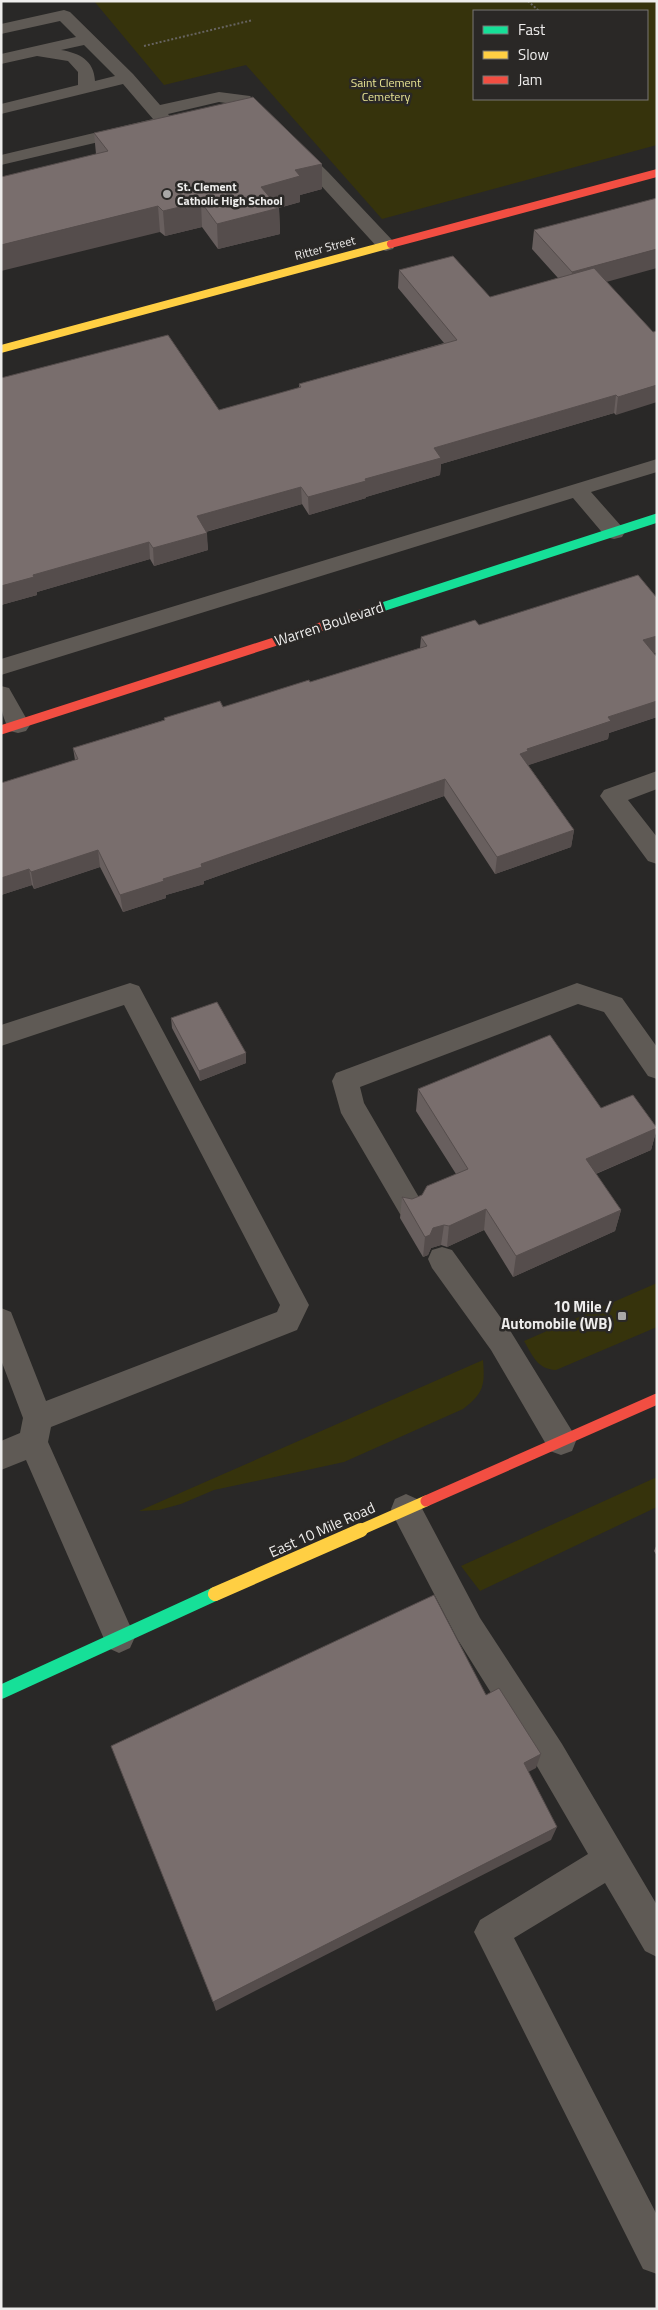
<svg xmlns="http://www.w3.org/2000/svg" width="658" height="2310" viewBox="0 0 658 2310" font-family="'Titillium Web',sans-serif">
<style>
.green{fill:#36330c;fill-rule:evenodd}
.lines{fill:none;stroke-linecap:round;stroke-linejoin:round}
.path{stroke:#676461;stroke-width:2;stroke-dasharray:2 2;stroke-linecap:butt}
.lane{fill:#5f5a55;fill-rule:evenodd}
.street{fill:#5f5a55;fill-rule:evenodd}
.fast-far1{stroke:#16e098;stroke-width:9}
.fast{stroke:#16e098;stroke-width:14}
.slow-far2{stroke:#ffcf43;stroke-width:8}
.slow-far1{stroke:#ffcf43;stroke-width:11}
.slow{stroke:#ffcf43;stroke-width:14}
.jam-far2{stroke:#f24e42;stroke-width:8}
.jam-far1{stroke:#f24e42;stroke-width:9}
.jam{stroke:#f24e42;stroke-width:11}
.wall{fill:#685f5e}
.shaded-wall{fill:#554d4c}
.building{fill:#796e6d;stroke:#554d4c}
.poi-dot{fill:#a9a8a7;stroke:#2a2826;stroke-width:2}
.labels{text-anchor:middle;stroke-width:5;stroke-linejoin:round;paint-order:stroke}
.far-park-label{font-size:12px;fill:#e8e494;stroke:#2a2826}
.far-poi-label{font-size:12px;font-weight:bold;fill:#eeedec;stroke:#2a2826;text-anchor:start}
.far-street-label{font-size:12px;fill:#eeedec;stroke:#2a2826}
.street-label{font-size:15px;fill:#eeedec;stroke:#2a2826}
.poi-label{font-size:15px;font-weight:bold;fill:#eeedec;stroke:#2a2826;text-anchor:end}
</style>
<rect width="100%" height="100%" fill="#292827"/>
<path class="green" d="M94,1H657V145L382,219L246,65L164,85ZM474,11H647V99H474Z
M657,1283V1327L556,1370C537,1369 533,1356 524,1341Z
M483,1360C485,1385 484,1393 463,1409L344,1462L214,1490L181,1504L159,1510L139,1511Z
M657,1477V1507L480,1591L461,1566Z"/>
<g class="lines">
<path class="path" d="M528,1L539,11
M144,46L253,20"/>
<path class="lane" d="M64,10L70,12L133,74L160,105L219,92L250,96L328,172L393,241L395,245L393,249L386,251L379,249L316,180L239,105L219,102L168,114L174,121L171,125L1,165V155L153,119L123,84L1,114V104L78,85V72L68,61L37,56L1,64V54L76,37L60,21L1,34V24ZM84,45L115,76L95,81C94,60 79,53 61,50Z
M657,771V789L628,800L657,837V864L648,861L600,796L604,790Z
M130,983L139,986L309,1305L297,1330L51,1427L48,1442L135,1637L130,1648L119,1653L108,1648L26,1460L1,1470V1441L20,1433L23,1418L1,1360V1308L11,1312L46,1401L277,1312L280,1305L124,1005L1,1046V1025Z
M577,983L622,998L657,1047V1079L648,1076L604,1012L578,1004L360,1087L364,1103L424,1206L420,1214L410,1218L400,1214L341,1113L332,1081L336,1073Z
M442,1247L452,1250L511,1332L572,1431L576,1441L572,1451L561,1455L550,1451L491,1350L432,1268L428,1259L432,1250Z
M406,1494L417,1499L480,1618L562,1744L657,1905V1957L645,1951L605,1883L514,1938L657,2215V2274L643,2269L474,1932L480,1920L588,1854L538,1768L458,1640L395,1519L391,1509L395,1499Z"/>
<path class="street" d="M657,459V472L591,492L622,527L625,532L622,537L614,539L606,537L573,498L1,675V659Z
M1,686L9,688L30,725L26,731L18,733L10,731C0,713 1,706 1,686Z"/>
<path class="fast-far1" d="M376,609L657,518"/>
<path class="fast" d="M1,1692L215,1594"/>
<path class="slow-far2" d="M1,349L391,244"/>
<path class="slow-far1" d="M358,1531L426,1501"/>
<path class="slow" d="M215,1594L361,1530"/>
<path class="jam-far2" d="M391,244L657,173"/>
<path class="jam-far1" d="M1,730L376,609"/>
<path class="jam" d="M426,1501L657,1399"/>
</g>
<path class="wall" d="M94,133L322,164V189L300,195V202L279,208L280,234L218,249L202,227L165,236L160,232L96,154Z
M534,230L606,282L653,332L616,415L614,413L441,464L440,475L366,497V498L309,515L302,504L206,532L208,550L154,566L150,559L37,592V595L1,605L219,410L299,388V384L444,343L398,288L399,270L490,297L558,278L532,249Z
M657,598V652L653,653L657,657V717L609,733L608,739L528,765L574,830L571,847L495,874L444,796L204,881V884L166,895V898L123,912L100,867L34,889L32,885L1,895V783L75,760L73,748L164,720V718L223,707L310,682L420,648L421,637L479,625Z
M171,1018L246,1053V1063L200,1081L172,1028Z
M418,1089L601,1108L657,1128L651,1150L596,1174L621,1210L615,1231L513,1277L484,1230L447,1247L441,1245L431,1248L428,1255L423,1257L400,1218L402,1197L412,1199L422,1195L456,1174L416,1111Z
M657,1544V1556L654,1551Z"/>
<path class="shaded-wall" d="M322,164V189L300,195V202L263,212L279,208L280,234L218,249L217,224L261,187L295,170Z
M201,202L202,227L165,236L163,211Z
M158,206L160,232L1,271V245Z
M657,249V268L570,292L572,272Z
M657,385V402L616,415L618,397Z
M616,395L614,413L441,464L440,475L366,497V498L309,515L308,497L365,479L434,448Z
M301,487L302,504L198,534L197,516Z
M207,533L208,550L154,566L153,548Z
M149,542L150,559L37,592V595L1,605V586L33,575Z
M657,636V652L640,658L643,640Z
M657,701V717L609,733L608,739L526,766L520,754L527,749L608,717Z
M445,779L444,796L204,881V884L166,895V898L123,912L120,895L201,864Z
M574,830L571,847L495,874L497,857Z
M98,850L100,867L34,889L31,872Z
M29,869L32,885L1,895V878Z
M246,1053V1063L200,1081L199,1071Z
M657,1128L651,1150L581,1180L586,1159Z
M486,1209L484,1230L447,1247L449,1226Z
M621,1210L615,1231L513,1277L516,1256Z
M444,1225L441,1245L431,1248L428,1255L423,1257L425,1237L433,1228Z
M541,1754L536,1768L519,1777L524,1763Z
M557,1827L551,1840L216,2011L213,2002Z"/>
<path class="building" d="M253,97L322,164L295,170L300,176L261,187L279,208L217,224L201,202L163,211L158,206L1,245V177L108,151L94,133Z
M657,198V249L572,272L534,230Z
M453,256L490,297L594,268L653,332L657,331V385L618,397L616,395L434,448L441,458L365,479L366,481L308,497L301,487L197,516L207,533L153,548L149,542L33,575L34,577L1,586V378L168,335L219,410L301,387L299,384L457,340L399,270Z
M638,575L657,598V636L643,640L657,657V701L608,717L611,721L527,749L528,751L520,754L574,830L497,857L445,779L201,864L202,867L163,879L164,881L120,895L98,850L31,872L29,869L1,878V783L78,759L73,748L165,720L164,718L220,701L223,707L309,680L310,682L427,646L421,637L475,620L479,625Z
M217,1002L246,1053L199,1071L171,1018Z
M550,1035L601,1108L633,1095L657,1128L586,1159L621,1210L516,1256L486,1209L449,1226L444,1225L433,1228L430,1235L425,1237L402,1197L412,1199L422,1195L427,1186L468,1169L418,1089Z
M434,1595L486,1695L499,1688L541,1754L524,1763L557,1827L213,2002L111,1746Z"/>
<g class="poi-dot">
<circle cx="167" cy="194" r="5"/>
<rect x="617" y="1311" width="10" height="10" rx="2.5"/>
</g>
<g class="labels">
<g class="far-park-label">
<text x="386" y="87">Saint Clement<tspan x="386" dy="14">Cemetery</tspan></text>
</g>
<g class="far-poi-label">
<text x="177" y="191">St. Clement<tspan x="177" dy="14">Catholic High School</tspan></text>
</g>
<g class="far-street-label">
<text transform="translate(325 248) rotate(-15)" y="4">Ritter Street</text>
</g>
<g class="street-label">
<text transform="translate(329 624) rotate(-18)" y="5">Warren Boulevard</text>
<text transform="translate(322 1530) rotate(-24)" y="5">East 10 Mile Road</text>
</g>
<g class="poi-label">
<text x="612" y="1312">10 Mile /<tspan x="612" dy="17">Automobile (WB)</tspan></text>
</g>
</g>
<rect width="658" height="2310" fill="none" stroke="#eeedec" stroke-width="5"/>
<rect x="473" y="10" width="175" height="90" fill="#2a2826" stroke="#787775"/>
<rect x="483" y="26" width="25" height="8" fill="#16e098" stroke="#787775"/>
<text x="518" y="35" font-size="15" fill="#eeedec">Fast</text>
<rect x="483" y="51" width="25" height="8" fill="#ffcf43" stroke="#787775"/>
<text x="518" y="60" font-size="15" fill="#eeedec">Slow</text>
<rect x="483" y="76" width="25" height="8" fill="#f24e42" stroke="#787775"/>
<text x="518" y="85" font-size="15" fill="#eeedec">Jam</text>
</svg>
